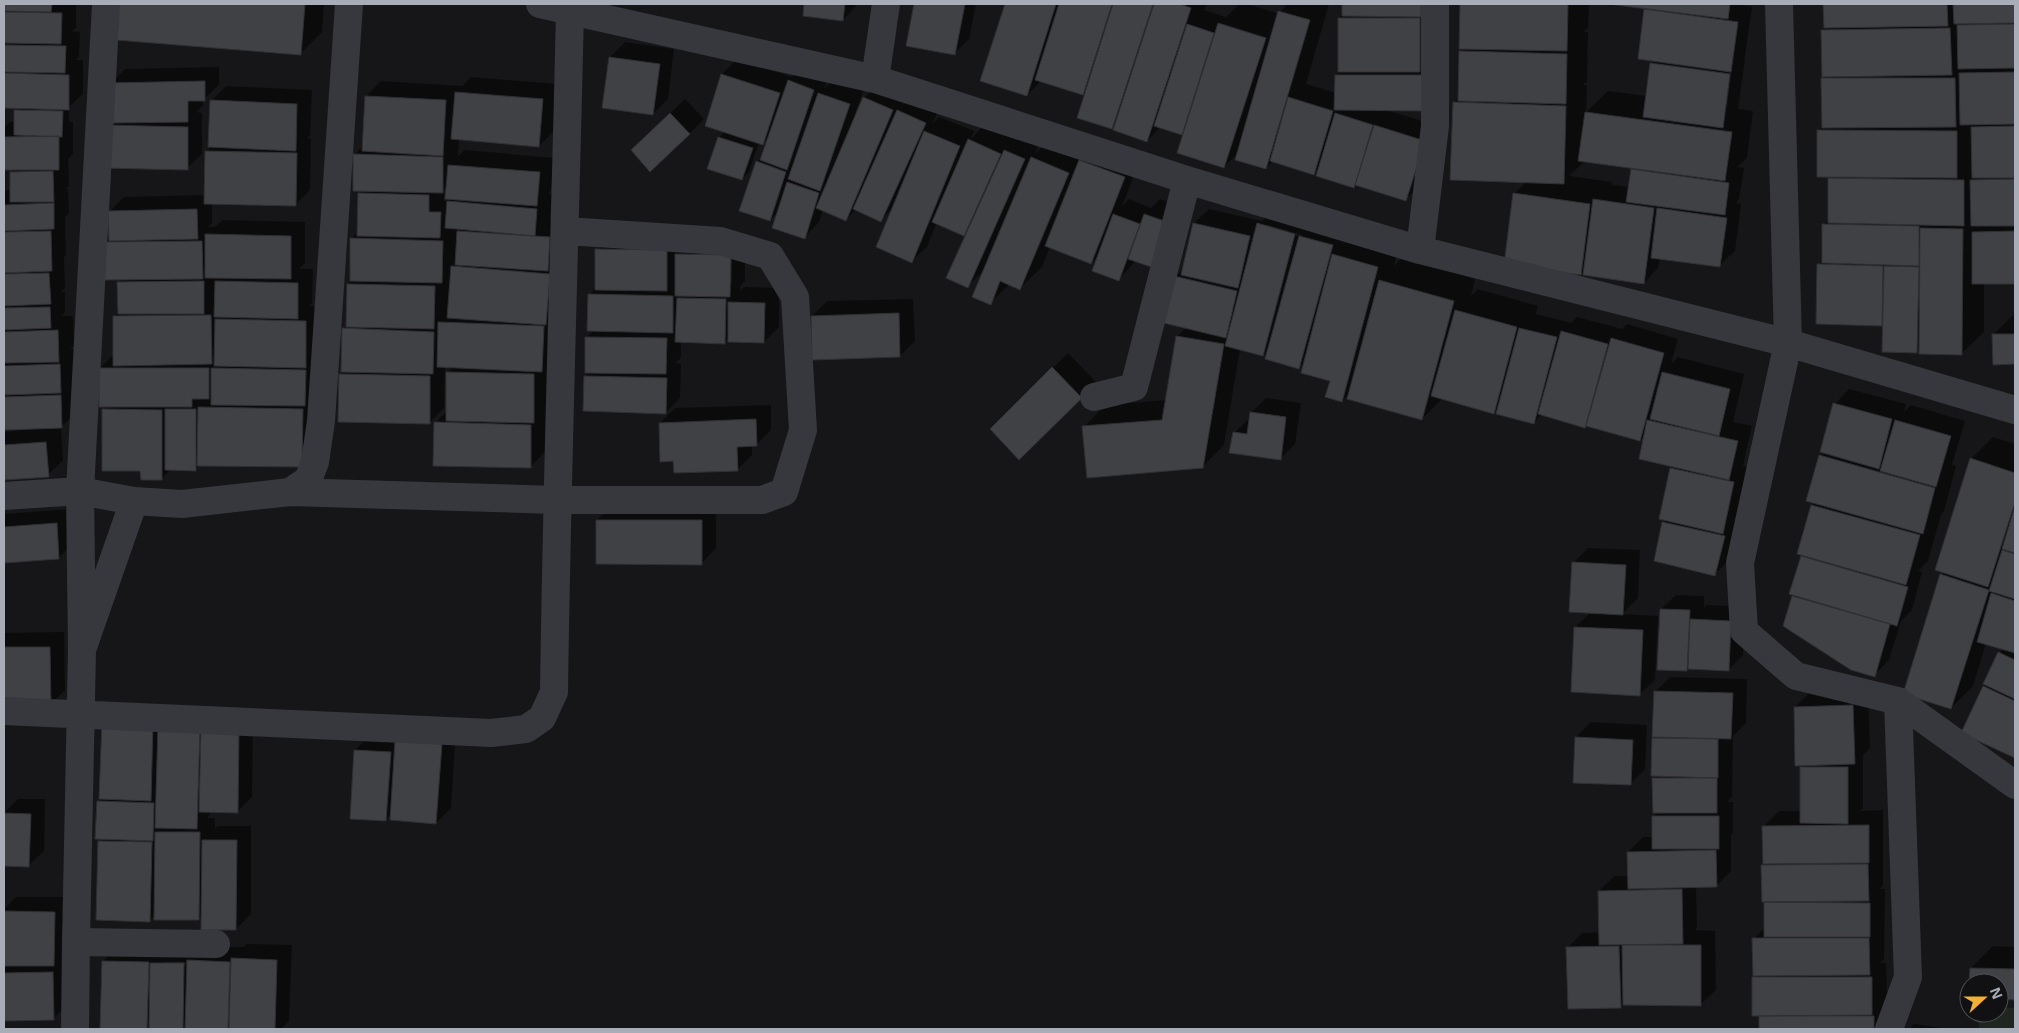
<svg xmlns="http://www.w3.org/2000/svg" width="2019" height="1033" viewBox="0 0 2019 1033" font-family="'Noto Sans',sans-serif">
<style>
.green{fill:#1e261f}
.shadow{fill:#0007;fill-rule:evenodd}
.building{fill:#404145;stroke:#303034}
.lines{fill:none;stroke-linecap:round;stroke-linejoin:round}
.minor{stroke:#37383d;stroke-width:28}
</style>
<rect width="100%" height="100%" fill="#161618"/>
<path class="green" d="M1999,1007L2015,1008V1029H1979V1013H1999Z"/>
<path class="shadow" d="M4,4H76V28L72,31L80,32L79,57L76,60H83V94L69,107V122H73V154L68,159L69,186L65,189H68L69,213L65,217L66,255L64,257L65,288L61,292H65V312L62,316H73L74,346L70,349H74L75,377L72,381H76L77,412L61,427L63,460L48,475L4,478V432L24,430V428L4,429V191L11,190V173L15,168H4V128L10,122H15L16,111L19,107H4Z
M120,4H324L322,32L301,53L117,39Z
M806,4H858L843,20L804,15Z
M915,4H976L969,39L954,54L908,45Z
M1006,4H1207L1204,10L1226,17L1239,4H1248L1279,14L1287,4H1329L1306,84L1336,93V75L1339,72V18L1343,14V4H1434L1439,61L1386,110L1439,126L1421,184L1406,199L1357,184L1354,187L1320,167L1314,173L1273,161L1266,168L1238,153L1224,167L1186,129L1182,133L1161,126L1147,141L1117,123L1112,127L1088,88L1082,94L1041,81L1027,95L982,80Z
M1461,4H1589L1588,28L1584,32H1588L1587,81L1583,85H1587L1586,112L1608,91L1647,96L1651,63L1654,60L1645,10L1647,8L1616,4H1741L1740,5L1752,7L1745,56L1743,59H1745L1738,109L1753,111L1747,158L1737,167L1744,168L1739,199L1736,203L1741,204L1735,251L1720,265L1660,258L1658,268L1644,283L1586,269L1581,274L1514,194L1527,181L1454,103L1459,97L1460,51L1464,48H1460ZM1730,67L1732,68L1727,107H1725ZM1585,161L1634,167L1632,170L1630,187L1611,185L1612,182L1569,176Z
M1825,4H2015V282H1984V332L1962,353L1920,348L1917,351L1884,321L1881,324L1819,265L1823,261V225L1829,219L1830,176L1818,131L1823,127L1822,31L1825,28Z
M625,42L674,49L668,99L653,114L610,57Z
M737,59L792,77L804,66L829,75L824,89L834,79L864,89L856,111L858,112L864,98L879,83L907,95L903,105L913,95L940,108L932,124L939,117L974,131L971,139L984,125L1017,140L1020,136L1039,144L1035,154L1053,136L1139,163L1122,206L1129,199L1151,208L1160,199L1184,208L1119,279L1099,255L1091,263L1050,247L1042,267L1020,288L1010,284L990,303L984,270L968,286L967,236L937,222L927,247L912,261L893,208L881,220L856,209L846,220L823,210L819,222L805,237L779,211L770,220L757,162L763,156L769,136L763,143L759,142L749,172L742,179L719,138L725,131L706,125L722,74Z
M219,67V85L203,100V106L196,112L202,113V154L187,168L106,126L110,84L125,69Z
M471,77L557,84L554,131L539,146L459,139L458,157L464,150L554,158L551,190L548,194H552L550,221L564,222L548,406L546,409L545,452L530,467L435,423L447,411V373L453,367L445,366L444,408L429,423L340,374L342,372L344,329L347,325L348,284L351,281L352,238L358,232L359,193L363,190L355,154L364,145L366,96L381,81L462,86ZM447,187L446,201H444V190Z
M226,86L312,90L310,135L307,138L311,139L310,190L295,205L212,203V223L208,227H215L222,220L305,222V263L299,269H313L312,303L309,306H320V352L302,466L200,465L195,469H171L162,479L142,470L103,410L107,406L100,368L114,354V317L119,312V283L122,279L104,243L110,236L109,212L124,197L205,195L206,152L212,146L211,101Z
M685,99L704,119L689,134L647,136Z
M1209,209L1262,221L1273,209L1347,230L1343,244L1355,232L1399,245L1394,266L1402,258L1475,279L1471,296L1478,289L1538,306L1536,314L1571,323L1577,317L1622,329L1627,324L1678,339L1671,364L1678,357L1744,374L1733,422L1752,426L1743,466L1748,467L1737,518L1734,520L1739,521L1730,559L1715,574L1655,560L1664,522L1666,520L1671,468L1673,466L1646,434L1640,440L1542,414L1533,423L1500,407L1494,412L1443,398L1422,419L1350,393L1342,401L1331,380L1305,362L1299,367L1270,348L1263,355L1240,349L1224,445L1202,467L1084,427L1105,405L1167,400L1177,336L1187,327L1176,277L1184,268L1194,223ZM1267,225L1302,235L1301,237L1267,227Z
M612,235L745,241V281L741,285L740,291L744,287L779,288V327L764,342L729,338L724,343L681,341V358L675,363L681,364L680,398L665,413L585,376L590,371L587,337L594,330L589,295L596,287L597,250ZM729,249H732V283H729Z
M913,299L915,341L900,356L812,316L827,301Z
M2015,313V363H1994L1993,335Z
M1068,353L1096,382L1019,458L991,429Z
M1849,389L1906,404L1904,412L1911,405L1965,421L1952,465L1956,466L1944,511L1941,515L1928,561L1918,571L1922,572L1912,610L1901,621L1889,660L1874,675L1785,626L1793,594L1791,593L1803,555L1812,505L1815,502L1820,456L1823,452L1835,404Z
M1266,398L1301,403L1295,444L1280,459L1234,433L1250,418L1251,413Z
M771,405V430L756,445H752V455L737,470L674,460L660,423L675,408Z
M1993,437L2015,444V757L1963,732L1999,653L2004,648L1986,643L1973,686L1951,708L1941,575L1944,572L1971,459Z
M612,506H716V548L702,563L597,520Z
M71,509L73,543L59,558L4,561V514Z
M1588,548L1640,550L1638,598L1622,614L1658,616L1655,680L1640,694L1575,627L1591,612L1573,563Z
M1676,595L1704,596V608L1707,605L1745,607L1743,655L1728,670L1689,668L1687,670L1661,609Z
M64,632L65,690L50,705H4V633Z
M1670,677L1747,679L1746,723L1733,736L1732,797L1727,802H1733V833L1731,835V871L1716,886L1696,887L1697,928L1695,930L1715,931L1716,990L1701,1004H1623L1620,1007L1567,948L1582,933L1600,932L1599,891L1614,876H1629L1628,852L1643,837H1654V816L1658,812L1654,779L1657,775L1653,739L1656,736L1655,692Z
M1868,691L1870,748L1863,755V808L1860,811L1883,810V885L1880,889H1885L1884,959L1880,963H1886L1887,999L1884,1002H1888V1029H1760V1015L1753,978L1756,975L1754,939L1765,927L1764,826L1779,811H1801V767L1804,764L1795,707L1810,692Z
M253,715L252,797L237,812L212,811L207,818H215V829L218,826H251V914L236,929L202,915L199,918L156,914L149,921L99,842L102,838L98,802L101,799L103,722Z
M1591,722L1647,725L1645,769L1630,784L1576,737Z
M456,730L451,808L436,823L391,814L386,820L355,750L370,735Z
M18,799H45L44,851L29,865H4V813Z
M16,897H69V950L61,958H67L68,1004L53,1019H4V909Z
M247,944L292,945L289,1021L281,1029H101L103,961L118,946L244,947ZM164,962H191V965L164,964Z
M1993,946L2015,947V999L1999,998V983H1971V968Z
M1914,1024L1942,1028V1029H1909Z"/>
<path class="building" d="M4,4H52L51,12L4,11Z
M119,4H305L301,55L116,40Z
M804,4H845L843,21L803,16Z
M914,4H965L955,55L906,46Z
M1005,4H1056L1027,96L980,81Z
M1059,4H1112L1083,95L1035,80Z
M1113,4H1153L1112,129L1077,118Z
M1154,4H1180L1191,8L1147,142L1113,130Z
M1342,4H1421V17L1342,16Z
M1460,4H1568L1567,51L1459,49Z
M1608,4H1730L1728,19Z
M1823,4H1947L1948,26L1824,28Z
M1953,4H2015V23L1954,24Z
M1644,9L1738,22L1731,72L1638,59Z
M1278,11L1310,20L1266,169L1235,160Z
M4,12L62,13L61,44L4,43Z
M1338,18H1420V72H1338Z
M1218,23L1266,38L1224,168L1177,153Z
M1187,24L1214,33L1182,135L1154,126Z
M2015,24V68L1958,69L1957,25Z
M1950,28L1952,75L1822,77L1821,30Z
M4,45L66,46L65,73L4,72Z
M1459,51L1567,54L1566,104L1458,101Z
M609,57L660,64L653,115L602,108Z
M1650,63L1730,74L1723,128L1643,117Z
M2015,72V124L1960,125L1959,73Z
M4,73L69,75V110L4,108Z
M721,74L780,93L763,145L705,126Z
M1335,75H1425V111L1334,110Z
M1821,78H1955L1956,127L1822,128Z
M788,80L814,90L787,170L760,160Z
M205,81V101H188V122L109,123L108,83Z
M455,92L543,99L539,147L451,139Z
M818,93L850,104L820,191L788,179Z
M365,96L446,100L443,156L362,151Z
M863,97L893,110L846,221L816,208Z
M1288,97L1333,111L1314,175L1270,161Z
M210,100L297,104L296,151L208,147Z
M1453,102L1566,106L1564,184L1450,180Z
M14,110L63,111L62,137L14,135Z
M897,110L926,123L881,222L853,209Z
M1585,112L1732,132L1725,181L1578,161Z
M670,113L690,134L650,172L631,150Z
M1335,113L1373,125L1354,188L1316,176Z
M104,125L188,127V170L104,168Z
M1374,125L1425,141L1406,201L1355,185Z
M2015,126V178H1972L1971,127Z
M1817,130L1957,131V178L1817,177Z
M924,131L960,146L912,263L876,247Z
M59,136V170H4V137Z
M718,137L753,148L742,180L707,169Z
M968,139L1001,154L964,236L932,222Z
M1004,150L1025,159L968,288L946,278Z
M205,151L297,153L296,206L204,204Z
M353,154L443,157V193L353,191Z
M1031,157L1069,173L1020,290L1000,281L991,305L972,297Z
M1079,160L1125,177L1091,264L1045,246Z
M756,161L786,172L770,221L739,211Z
M448,165L540,172L537,206L445,199Z
M1631,169L1729,183L1725,215L1626,202Z
M53,171L54,202H10V172Z
M1828,178L1964,180V226L1828,223Z
M2015,179V226H1971L1970,180Z
M787,182L819,193L805,239L772,228Z
M358,193L429,195V212H441L440,238L357,236Z
M1513,193L1590,204L1581,275L1504,265Z
M1593,199L1654,208L1644,284L1583,275Z
M447,201L537,209L535,236L445,228Z
M54,203V229L4,231V205Z
M1657,208L1727,218L1720,267L1651,258Z
M197,209L198,239L109,241L108,211Z
M1113,214L1140,224L1119,281L1092,271Z
M1144,214L1170,223L1154,268L1128,259Z
M1193,223L1250,236L1238,288L1181,275Z
M1257,223L1295,234L1263,356L1225,346Z
M1822,224L1919,226V266L1822,263Z
M1920,228L1963,229L1962,355L1919,354Z
M51,231L52,271L4,273V232Z
M457,231L550,237L548,271L455,265Z
M2015,231V284H1972V232Z
M205,234L291,236V279L205,278Z
M1299,236L1333,245L1299,369L1265,359Z
M350,238L443,241L442,283L350,281Z
M202,241L203,279L103,280V242Z
M595,249L667,250V291L595,290Z
M675,254L731,255L730,297L675,296Z
M1332,254L1378,267L1342,402L1325,397L1330,381L1301,373Z
M1817,264L1883,266L1882,326L1816,324Z
M451,266L550,274L546,325L447,318Z
M1884,266L1919,267L1917,353L1882,352Z
M49,273L51,304L4,306V274Z
M1174,276L1237,291L1226,338L1164,323Z
M1379,280L1454,301L1422,420L1347,399Z
M204,281V314H118L117,282Z
M215,281L298,283V319L214,317Z
M347,284L435,286L434,329L346,327Z
M588,294L673,296V333L587,331Z
M677,298L726,299L725,344L675,342Z
M728,302L765,303L764,343L728,342Z
M50,307L51,328L4,330V308Z
M1455,310L1517,327L1494,414L1431,396Z
M899,313L900,357L812,360L811,316Z
M211,315L212,364L113,366V316Z
M215,319L306,321V368L214,366Z
M438,322L544,326L542,372L437,367Z
M342,328L434,332L433,374L341,372Z
M1519,328L1557,337L1534,424L1496,414Z
M58,330L59,362L4,363V332Z
M1561,331L1608,344L1585,428L1538,414Z
M1992,334H2015V364L1993,365Z
M1176,336L1224,344L1203,468L1087,478L1082,426L1162,420Z
M585,337L667,338L666,374L585,373Z
M1611,338L1664,353L1640,441L1586,426Z
M60,364L61,393L4,395V366Z
M1052,367L1082,398L1019,460L990,429Z
M99,368H209V399H192V407H99Z
M211,368L306,370L305,406L211,405Z
M446,372L534,374V423L446,421Z
M1662,372L1730,389L1719,436L1650,419Z
M339,374L430,376V424L338,422Z
M584,376L667,378L666,414L583,411Z
M61,395L62,428L4,430V397Z
M1833,403L1892,419L1879,469L1820,452Z
M198,407L303,409L302,467L197,466Z
M102,409L162,410V480H141L140,471H102Z
M165,409H196V471L165,470Z
M1250,412L1286,417L1281,460L1229,453L1233,432L1247,434Z
M756,419L757,446L737,447L738,471L674,473L673,461L660,462L659,423Z
M1647,420L1738,441L1729,480L1639,459Z
M1895,420L1951,436L1936,487L1880,471Z
M434,422L531,425V468L433,466Z
M46,442L49,477L4,480V445Z
M1819,455L1935,488L1923,534L1806,501Z
M1970,458L2015,473V502L1988,587L1935,570Z
M1670,468L1734,482L1723,534L1659,519Z
M1811,505L1920,535L1906,585L1797,554Z
M2015,506V553L2002,549Z
M596,520H702V565L596,564Z
M1662,522L1725,536L1715,576L1654,561Z
M57,523L59,559L4,563V527Z
M2002,550L2015,554V599L1989,591Z
M1801,556L1908,587L1897,626L1789,594Z
M1572,562L1626,565L1623,615L1569,612Z
M1940,574L1989,590L1951,709L1903,694Z
M1991,593L2015,601V653L1977,642Z
M1792,596L1890,624L1875,677L1851,670L1783,626Z
M1660,609L1690,610L1687,671L1657,670Z
M1690,619L1731,621L1729,671L1688,669Z
M1574,627L1643,630L1640,696L1571,692Z
M4,647H50L51,706H4Z
M1998,652L2015,660V699L1983,684Z
M1983,686L2015,701V758L1961,733Z
M1654,691L1733,693L1731,739L1652,737Z
M1853,705L1855,764L1795,766L1794,707Z
M102,721L153,723L151,801L99,799Z
M158,726L200,727L197,829L155,828Z
M201,729L239,730L238,813L199,812Z
M1575,737L1633,740L1631,785L1573,783Z
M1652,738L1718,739V778L1651,776Z
M395,741L442,744L436,824L390,820Z
M354,750L391,752L386,821L350,819Z
M1800,767H1848V824L1800,823Z
M1652,778H1717V813H1653Z
M97,801L154,803L153,841L95,839Z
M4,813L31,814L29,867L4,866Z
M1652,816H1719V849H1652Z
M1869,825V863L1763,864L1762,826Z
M155,832H200L199,920H154Z
M202,840H237L236,930H201Z
M98,841L152,842L150,922L96,920Z
M1716,850L1717,887L1628,889L1627,852Z
M1868,864L1869,901L1762,902L1761,865Z
M1682,889L1683,944L1599,945L1598,891Z
M1764,902L1870,903V937H1764Z
M4,911L55,912L54,966H4Z
M1752,938H1869L1870,975L1753,976Z
M1622,945H1701V1006L1623,1005Z
M1619,946L1621,1008L1568,1009L1566,947Z
M231,958L277,960L275,1029H229Z
M187,960L230,962L228,1029H185Z
M102,961L149,962L147,1029H100Z
M150,963H184L183,1029H149Z
M1970,968L2015,969V1000L1999,999V983H1969Z
M53,972L54,1020L4,1021V973Z
M1752,977H1872V1015L1752,1016Z
M1759,1016H1874V1029H1759Z"/>
<g class="lines">
<path class="minor" d="M540,4L875,79L1187,180L1420,250L1788,343L2015,410
M1779,4L1788,343L1740,563L1744,631L1796,676L1898,701L2015,785
M875,79L886,4
M1420,250L1435,126V4
M1094,397L1134,387L1187,180
M290,492L556,500H762L784,492L803,430L795,297L770,256L720,241L566,231
M4,496L80,491L134,501L182,504L290,492L308,480L315,462L321,421L349,4
M134,501L82,650L76,942L216,944
M82,650L80,491L106,4
M4,711L491,733L526,729L542,718L554,692C557,464 565,237 570,10
M75,1029L76,942
M1889,1029L1908,977L1898,701"/>
</g>
<rect width="2019" height="1033" fill="none" stroke="#a8adb8" stroke-width="10"/>
<g transform="translate(1984 998) rotate(69)"><circle r="24" fill="#111113" stroke="#4d4f55"/>
<path d="M0-4L9 19L0 12L-9 19Z" fill="#f2b134"/>
<text y="-8" font-size="14" font-weight="bold" text-anchor="middle" fill="#a8adb8">N</text>
</g>
</svg>
